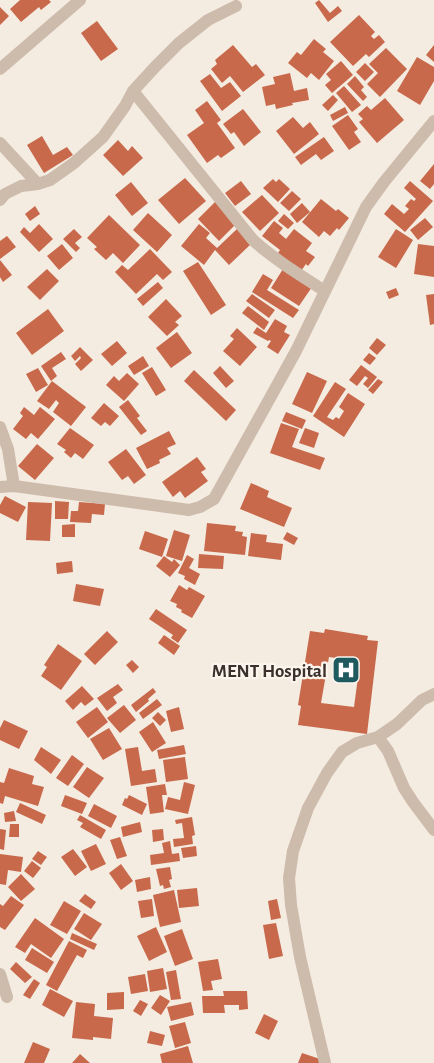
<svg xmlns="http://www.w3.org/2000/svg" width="434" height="1063" viewBox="0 0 434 1063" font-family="'Alegreya Sans',sans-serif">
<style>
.building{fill:#c8694b;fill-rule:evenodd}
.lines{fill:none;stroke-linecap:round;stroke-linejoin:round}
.minor{stroke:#cdbbac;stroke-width:12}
.labels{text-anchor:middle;stroke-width:4.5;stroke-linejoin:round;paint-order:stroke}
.poi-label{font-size:19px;font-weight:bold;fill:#3b302b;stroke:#fbf5ee;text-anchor:end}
</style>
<rect width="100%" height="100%" fill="#f4ebe1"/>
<path class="building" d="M20,0H49L51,2L41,10L39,7L21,22L10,9Z
M319,0L330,13L338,6L342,11L328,22L315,3Z
M0,7L9,16L0,25Z
M359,15L375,32L371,36L374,39L379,35L385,42L369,57L366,54L353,66L330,42Z
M97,21L118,49L101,61L81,33Z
M314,39L326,49L323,52L334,61L319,80L311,73L307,78L288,63L297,52L301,55Z
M233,45L252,67L256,64L265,75L243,92L230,76L222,83L211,69L217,64L215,60Z
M434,45V62L426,55Z
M386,48L407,69L380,97L367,84L378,73L369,64Z
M417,57L434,67V81L420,105L397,91Z
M341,61L353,75L332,93L325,85L331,80L326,74Z
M365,63L374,72L365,81L356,72Z
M290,73L294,91L307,88L309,100L292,103L293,105L276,109L275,104L266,106L262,87L275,84L273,77Z
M210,74L221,88L230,82L241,96L222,111L200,81Z
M355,76L364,87L361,90L367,97L363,101L347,84Z
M344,86L361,105L352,112L336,93Z
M333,95L338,100L328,111L322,105Z
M385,98L404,120L377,143L359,122L363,119L358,114L367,106L371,110Z
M207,101L221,120L217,123L235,148L221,158L218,155L207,163L187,135L204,123L195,110Z
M345,107L348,113L333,121L330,115Z
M243,109L261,132L244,146L234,132L231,134L223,124Z
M348,115L358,129L354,132L361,142L349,150L332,126Z
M293,117L303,128L310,122L319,134L294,154L276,131Z
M42,136L53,155L67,147L73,155L44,173L27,145Z
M324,137L334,151L321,160L316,154L301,165L295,157Z
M118,140L128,151L132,146L143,158L123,176L103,155Z
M434,164V184L430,189L420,181Z
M185,178L206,201L179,224L158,200Z
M273,179L276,182L279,179L290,189L278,202L263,188Z
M241,181L251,194L235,206L225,193Z
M410,181L433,201L405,232L384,214L392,204L404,214L409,209L405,206L411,199L414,201L416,199L404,188Z
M131,182L148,203L132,216L115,195Z
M292,191L301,199L289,211L280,203Z
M262,195L279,213L260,231L242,212Z
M321,199L336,211L338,209L349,218L339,230L337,228L330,236L324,231L319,237L302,222Z
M216,201L237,223L219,241L198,219Z
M302,203L310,212L297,223L290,214Z
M35,206L40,214L30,221L25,214Z
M148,213L172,235L157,252L133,230Z
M284,214L294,223L288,229L278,221Z
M109,215L140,245L123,263L113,253L106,260L94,249L97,247L87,238Z
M425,218L433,227L418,240L410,230Z
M274,221L283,228L279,233L286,239L294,229L312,243L306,251L315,257L308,266L306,264L301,271L278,253L280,250L262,236Z
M39,224L53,239L39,252L20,232L24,227L30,233Z
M199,224L210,233L206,238L217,248L237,229L251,244L229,265L215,250L204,265L181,246Z
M74,229L82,237L75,243L80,248L76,252L63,239Z
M396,229L413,240L396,268L378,257Z
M7,236L16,247L0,259V241Z
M62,244L73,258L59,270L47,256Z
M418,244L434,246V277L414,274Z
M150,249L172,272L163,280L157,274L136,294L115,272L122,265L128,270Z
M0,260L12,275L3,282L0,277Z
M198,262L226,305L211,315L183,271Z
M47,269L59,281L40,300L27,287Z
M283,269L312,287L299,306L271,288Z
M263,274L273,280L267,290L299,310L293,318L252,292Z
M158,282L163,288L143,306L137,299Z
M396,288L399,295L389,299L386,292Z
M252,294L275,310L269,318L246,301Z
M434,294V324L430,325L426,295Z
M166,299L182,316L175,322L179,325L167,336L148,317Z
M248,306L269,322L264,330L242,313Z
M48,309L64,331L32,355L16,333Z
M275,319L287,326L284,332L290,335L278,354L267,347L271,341L269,340L268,341L253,333L257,327L266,333Z
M237,328L257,347L240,366L223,351L234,339L230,336Z
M177,332L192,353L171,368L156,348Z
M377,338L386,345L377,355L369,348Z
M117,341L127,353L112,366L101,354Z
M80,347L93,360L81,371L75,364L81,358L80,356L75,361L71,356Z
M61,352L66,359L52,368L57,376L51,381L41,366Z
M369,353L376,358L370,365L363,360Z
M143,356L149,366L134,375L128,366Z
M361,365L377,377L368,388L363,384L368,378L365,376L357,386L349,380Z
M220,366L234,381L226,388L213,373Z
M152,367L166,390L156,396L142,373Z
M38,368L48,385L36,392L26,374Z
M194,370L236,410L226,421L184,381Z
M307,372L327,381L312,413L292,404Z
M127,373L139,384L124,401L106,385L114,376L119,381Z
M378,379L383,382L373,394L368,390Z
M52,381L86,407L71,426L53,412L59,403L56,400L49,409L37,401Z
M335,382L346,389L327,417L333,420L336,417L339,419L344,411L339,407L348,393L365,404L344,437L313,416Z
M128,400L140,416L137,418L147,431L141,435L119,407Z
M104,403L119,416L110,426L105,422L101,426L91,418Z
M24,407L34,415L40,407L55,419L38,439L31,433L26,439L13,429L23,416L20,413Z
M286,412L306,420L302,429L282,421Z
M281,423L299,429L292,447L325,458L320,470L270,453Z
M70,428L94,445L83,459L75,453L71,458L64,452L66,450L57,444Z
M305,428L319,433L314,448L299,443Z
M169,431L176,444L167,448L171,454L159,460L160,463L147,469L136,448Z
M37,444L54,458L35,480L18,466Z
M126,449L146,475L134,484L128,476L122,480L108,462Z
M197,457L206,469L201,472L208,481L185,498L180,491L173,497L162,482Z
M251,483L269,491L267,497L292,508L284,527L240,509Z
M5,496L26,507L18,522L0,513V505Z
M55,501L69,502L68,519H55Z
M28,502L52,503L50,541L26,540Z
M79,502L105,504L104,515L92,514L91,523L70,522L71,511H78Z
M207,523L236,526L235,531L243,532L242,536L247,537L245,555L204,551Z
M75,524V537H62V525Z
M174,530L190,535L182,561L166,556Z
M145,531L168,539L162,557L139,549Z
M287,532L298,538L294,545L283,539Z
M251,533L267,535L266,542L283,544L281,560L248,556Z
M199,554L224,556L223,569L198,568Z
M187,555L194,559L189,568L200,574L195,585L184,579L185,576L178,573Z
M164,556L172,562L174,559L180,565L170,577L156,566Z
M72,561L73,572L57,574L56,563Z
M76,584L104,589L100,606L73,601Z
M179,585L187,590L189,587L205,596L192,618L181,612L182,610L176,607L177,604L170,601Z
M156,609L187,630L178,643L171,638L173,635L149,619Z
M325,629L368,636L367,640L378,641L367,734L298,725L301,706L298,705L310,631L324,633ZM329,657L360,662L354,707L321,703Z
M107,631L118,642L95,665L84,654Z
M164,635L180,646L174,655L158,643Z
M58,644L82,661L61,690L41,676L47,667L44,665Z
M132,660L139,667L133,673L126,665Z
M118,684L123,690L113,697L117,703L107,711L97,698Z
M82,686L94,699L85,706L81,702L73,710L65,701Z
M153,688L156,692L148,699L149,701L136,712L131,705Z
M157,699L162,705L143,719L139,713Z
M124,705L136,720L120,733L107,718Z
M97,707L108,722L88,738L76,722Z
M179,707L184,729L171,732L166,711Z
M158,712L166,720L160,726L152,718Z
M4,720L28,731L19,749L0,740V728Z
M153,722L166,743L152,752L139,732Z
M109,728L122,749L103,760L90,739Z
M184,745L186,754L159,759L157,750Z
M41,747L61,760L51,774L34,760Z
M138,747L142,771L155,769L157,782L131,786L125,749Z
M72,755L84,764L68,786L56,778Z
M185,757L188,779L166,782L163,760Z
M87,767L104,778L89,798L73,787Z
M9,768L34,776L32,784L44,787L38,806L5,796L3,804L0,803V782L4,783Z
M184,782L195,785L188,814L165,809L168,797L180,800Z
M165,784L167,795H162L164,812L150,814L146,787Z
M65,795L87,803L82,814L61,806Z
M129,795L147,804L142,815L122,805L125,798L127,799Z
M20,803L46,815L42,824L16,812Z
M94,804L117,816L111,828L88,816Z
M14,811L16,821L5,822L4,813Z
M80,815L106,830L101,839L80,827L83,823L77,820Z
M192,817L195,835L192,836L193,844L174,847L173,839L184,838L182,823L176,824L175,820Z
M140,822L142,832L123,837L121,827Z
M10,824H19V837H9Z
M0,829L6,830L4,850L0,849Z
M163,829L164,840L153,842L152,830Z
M120,837L127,856L117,859L110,840Z
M170,841L172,854L179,853L180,861L151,865L150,855L164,853L162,843Z
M96,844L106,864L91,871L81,851Z
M196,846L197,856L183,858L181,848Z
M73,849L87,867L75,876L61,857Z
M38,851L47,857L41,865L32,859Z
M0,854L23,857L21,872L8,870L6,885L0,884Z
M32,861L41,868L33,878L24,871Z
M121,864L133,881L121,890L109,873Z
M170,867L172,879L169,880L171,887L164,889L163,885L160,886L156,869Z
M21,874L35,889L21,901L8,887Z
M150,877L151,889L137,892L135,880Z
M197,888L199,906L179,908L177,890Z
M174,890L181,922L160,927L153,895Z
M85,894L96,902L91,909L79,901Z
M11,896L24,905L5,930L0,927V904L3,906Z
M152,899L154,916L141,918L138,901Z
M277,899L281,918L271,920L268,901Z
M64,901L81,911L67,934L50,925Z
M84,913L102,924L91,940L74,929Z
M35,918L64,939L51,958L31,944L25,953L15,947Z
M276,923L283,956L269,959L263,925Z
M156,927L167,952L149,961L137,936Z
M182,929L193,959L175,966L164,936Z
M72,933L97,944L94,950L70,939Z
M69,941L87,950L83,958L77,955L57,991L46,985Z
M32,948L54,962L47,973L25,960Z
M218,959L222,979L211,981L213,990L203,991L198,962Z
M16,962L32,977L25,983L10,969Z
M163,968L167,989L150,992L147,971Z
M176,970L181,999L171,1000L166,972Z
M145,974L148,991L131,994L128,977Z
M34,979L40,983L30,999L23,995Z
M50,989L73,1001L64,1017L42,1005Z
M223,991H247L248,1009L239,1010V1005H224L225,1013H203L202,996H224Z
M124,992V1009L107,1010V993Z
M160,995L170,1001L161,1015L151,1008Z
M140,1000L148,1004L141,1016L133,1011Z
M76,1002L95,1004L94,1016L113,1018L111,1039L93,1037V1040L72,1038Z
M191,1002L194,1015L171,1021L167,1007Z
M264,1014L278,1021L269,1040L255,1033Z
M185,1022L191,1043L175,1048L169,1026Z
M150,1031L165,1035L162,1046L147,1043Z
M33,1042L50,1049L44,1063H24Z
M188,1046L193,1063H162L160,1054Z
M302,1053L323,1060L322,1063H298Z
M80,1054L90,1063H72Z"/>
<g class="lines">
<path class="minor" d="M0,69L80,0
M133,91L253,240C275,260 300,275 325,291
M0,143L38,184
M0,200L5,194L21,186L38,184L50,180L74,163L103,137L125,106L133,91L155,67L179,43L208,20L236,6
M0,427L8,449L14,486
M0,487L14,486L189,510L200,507L214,499L296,351L366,207L384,182L434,121
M378,737L388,751L404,788L413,802L434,830
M0,974L7,997
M325,1063L300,957L291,905L289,878L293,851L308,808L327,773L342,752L357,743L378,737L397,724L422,700L434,694"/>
</g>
<defs>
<symbol id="hospital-square" viewBox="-11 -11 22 22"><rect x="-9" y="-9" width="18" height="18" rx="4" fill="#1f5a5e" stroke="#fbf5ee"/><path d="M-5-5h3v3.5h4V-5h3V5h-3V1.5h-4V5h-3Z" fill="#fff"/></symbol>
</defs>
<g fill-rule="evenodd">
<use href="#hospital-square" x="330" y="654" width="32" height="32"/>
</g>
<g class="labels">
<g class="poi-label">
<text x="327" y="677">MENT Hospital</text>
</g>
</g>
</svg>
